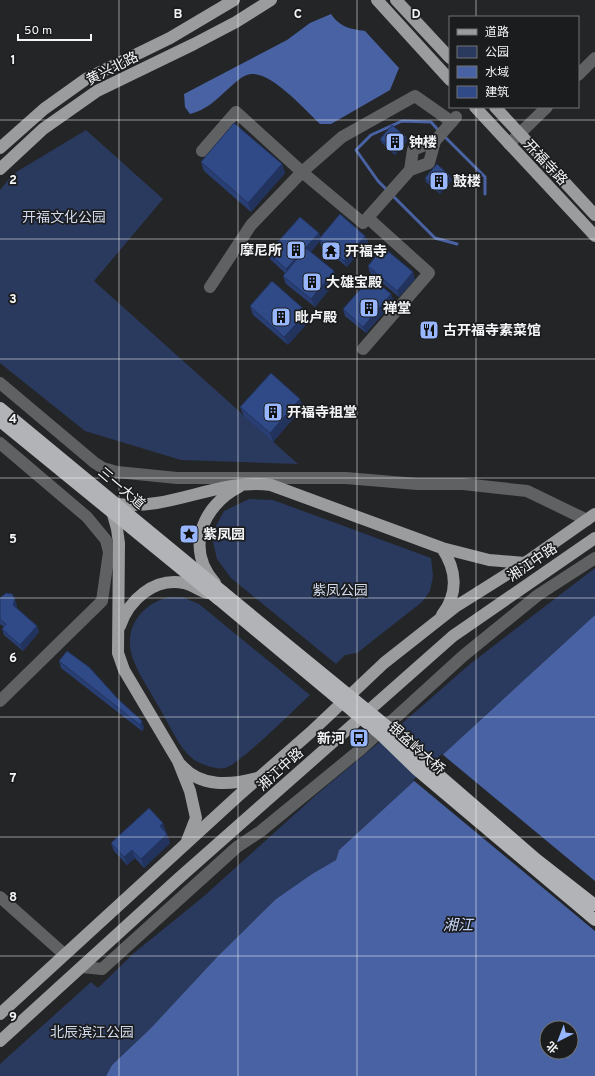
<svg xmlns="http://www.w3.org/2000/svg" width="595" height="1076" viewBox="0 0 595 1076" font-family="Overpass,'Noto Sans SC',sans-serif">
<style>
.green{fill:#2a395e}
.water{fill:#4862a3;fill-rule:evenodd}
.pier{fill:#242527}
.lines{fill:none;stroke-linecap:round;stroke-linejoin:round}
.stream{stroke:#4862a3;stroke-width:3}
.minor{stroke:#606162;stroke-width:12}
.major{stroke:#9b9c9e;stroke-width:12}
.highway{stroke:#b2b3b6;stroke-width:12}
.highway-bridge{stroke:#b2b3b6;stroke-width:12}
.wall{fill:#293f74}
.shaded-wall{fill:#22335e}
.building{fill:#304987;stroke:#22335e}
.grid{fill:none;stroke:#f4f5f6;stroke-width:1;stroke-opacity:0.55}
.labels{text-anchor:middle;stroke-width:3.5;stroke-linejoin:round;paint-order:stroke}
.street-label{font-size:14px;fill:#f4f5f6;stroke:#1b1c1e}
.poi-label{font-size:14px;font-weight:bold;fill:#f4f5f6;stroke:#1b1c1e;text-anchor:start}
.park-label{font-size:14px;fill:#d2dbee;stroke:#1b1c1e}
.water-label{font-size:15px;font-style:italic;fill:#c4d5fb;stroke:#1b1c1e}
.grid-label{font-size:13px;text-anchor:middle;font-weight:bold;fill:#f4f5f6;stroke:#1b1c1e;stroke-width:3.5;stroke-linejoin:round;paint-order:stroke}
</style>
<rect width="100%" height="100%" fill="#242527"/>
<path class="green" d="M86,130L163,199L94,281L298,464L181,460L85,431L0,363V190L13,174Z
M249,499L273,500L431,558L433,576L430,591L422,602L357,653L345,655L336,664L231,578L217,559L212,538L214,530L224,511Z
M595,568V615L339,850L336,860L312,874L276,899L218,956L150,1029L112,1065L106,1076H0V1064L91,982L98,988L134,953L203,897L316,795L406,720L470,664Z
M169,597H182L199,604L310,695C295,709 240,764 225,768C216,770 200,764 193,759C178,747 170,725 160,709C151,692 135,670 131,652C125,625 144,603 169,597Z"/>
<path class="water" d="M331,14C340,27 350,29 365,31L399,68L390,90L331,124H320C305,110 272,72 251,74C242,75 234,84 228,89C216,100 206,110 190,114L185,107L184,94L287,40L310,23Z
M595,615V1076H106L112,1065L150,1029L218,956L276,899L312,874L336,860L339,850ZM547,1028H571V1052H547Z"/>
<path class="pier" d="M442,754L595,881V931L413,780Z"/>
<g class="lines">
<path class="stream" d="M444,136L485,177V194
M388,191L378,181L356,150L371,135L402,121L431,122L440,132
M392,195L435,238L457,244"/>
<path class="minor" d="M578,75L595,58
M509,144L547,107
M202,151L236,112L302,172L363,223
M410,170L413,150L435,141L456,117
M363,223L410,170L429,163L435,141
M210,287L251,225L302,172L342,137L415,96L452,122
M363,349L429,273L368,218
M0,383L95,463L103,468L117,472L177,478H346L417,484H463L527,491L587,520
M0,443L87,517L106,540L109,552L102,601L0,701
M0,897L64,954
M82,967L102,969L237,847L261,831L361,749L463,656L538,595L595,558"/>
<path class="major" d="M377,0L450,80
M396,0L450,58
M475,107L595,236
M495,107L595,215
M0,148L44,109L86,79L170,38L234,0
M0,169L43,129L97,91L194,44L236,22L271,0
M118,504C170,511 219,478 271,485L442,548L489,560L525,563
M112,511L117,529L119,543L118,653L124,670L178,761L190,791L196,818L187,841
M442,548C456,569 459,593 442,615
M215,583C185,549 202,506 239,487
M120,626C129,600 154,577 184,583C192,585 199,590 207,593
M181,765C201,788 231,785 257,778
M0,1014L238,796L311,732L384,663L455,607L525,563L595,514
M0,1041L178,879L453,636L595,538"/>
<path class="highway" d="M0,408L223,592
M0,421L218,599"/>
<path class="highway-bridge" d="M223,592L389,728L424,762L536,859L595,905
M218,599L381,735L417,770L595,920"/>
</g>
<path class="wall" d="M380,139L407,141L395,155L382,143Z
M201,162L282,164L285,173L251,212L204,171Z
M425,178L452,180L440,194L426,182Z
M319,233L320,237L365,236L368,242L347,267L321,246L320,241L311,252L334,271L337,280L315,307L286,284L283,276L285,273L270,259L268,253Z
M368,266L415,279L399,297L370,273Z
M394,301L366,333L345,316L343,309Z
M250,306L310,320L288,345L253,315Z
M240,407H303L273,442L244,416Z
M0,598L17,606V608L37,626L39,632L23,651L4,635L2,629L4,627L0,624Z
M59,661L142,721L144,728L142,731L61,668Z
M163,823L166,832L167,834L170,843L144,868L135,858L127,865L114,851L111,843Z"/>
<path class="shaded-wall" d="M406,137L407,141L395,155L394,150Z
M282,164L285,173L251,212L248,203Z
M450,176L452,180L440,194L438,190Z
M319,233L321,240L319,239L320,241L289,276L286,269Z
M365,236L368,242L347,267L344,261Z
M334,271L337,280L315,307L311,299Z
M413,272L415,279L399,297L397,291Z
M391,294L394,301L366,333L363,327Z
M307,312L310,320L288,345L284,337Z
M300,399L303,407L273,442L270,433Z
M15,599L17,606L16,612L13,605Z
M37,626L39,632L23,651L20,645Z
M142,721L144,728L142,731L140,725Z
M163,823L166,832L163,835L160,826Z
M167,834L170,843L144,868L141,859Z
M132,850L135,858L127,865L124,857Z"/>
<path class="building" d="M234,123L282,164L248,203L201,162Z
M392,125L406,137L394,150L380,139Z
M437,164L450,176L438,190L425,178Z
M340,214L365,236L344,261L319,239Z
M300,217L319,233L286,269L268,253Z
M383,247L413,272L397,291L368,266Z
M306,248L334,271L311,299L283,276Z
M371,277L391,294L363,327L343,309Z
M272,281L307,312L284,337L250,306Z
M271,373L300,399L270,433L240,407Z
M6,593L12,594L15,599L13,605L37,626L20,645L2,629L6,624L0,619V598Z
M67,651L89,667L118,699L142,721L140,725L59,661Z
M149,808L163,823L160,826L167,834L141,859L132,850L124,857L111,843Z"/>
<path class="grid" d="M119,0V1076M238,0V1076M357,0V1076M476,0V17M476,107V1076M0,120H595M0,239H595M0,359H595M0,478H595M0,598H595M0,717H595M0,837H595M0,956H595"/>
<defs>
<symbol id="building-square" viewBox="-11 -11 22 22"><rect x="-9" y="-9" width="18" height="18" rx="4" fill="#97b6fd" stroke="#1b1c1e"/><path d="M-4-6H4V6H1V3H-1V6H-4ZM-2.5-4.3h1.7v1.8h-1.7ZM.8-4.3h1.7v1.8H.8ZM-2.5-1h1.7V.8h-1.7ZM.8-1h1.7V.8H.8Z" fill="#111"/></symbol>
<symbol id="temple-square" viewBox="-11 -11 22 22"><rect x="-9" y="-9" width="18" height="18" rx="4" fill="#97b6fd" stroke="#1b1c1e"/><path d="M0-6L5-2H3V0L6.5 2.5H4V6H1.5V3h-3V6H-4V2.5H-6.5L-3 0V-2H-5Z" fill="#111"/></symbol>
<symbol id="restaurant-square" viewBox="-11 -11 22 22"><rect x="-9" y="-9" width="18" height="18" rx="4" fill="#97b6fd" stroke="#1b1c1e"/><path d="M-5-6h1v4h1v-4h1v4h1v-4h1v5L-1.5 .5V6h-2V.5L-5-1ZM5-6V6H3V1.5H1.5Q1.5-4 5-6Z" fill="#111"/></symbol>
<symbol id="sight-square" viewBox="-11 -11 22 22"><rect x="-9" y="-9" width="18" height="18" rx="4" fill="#97b6fd" stroke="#1b1c1e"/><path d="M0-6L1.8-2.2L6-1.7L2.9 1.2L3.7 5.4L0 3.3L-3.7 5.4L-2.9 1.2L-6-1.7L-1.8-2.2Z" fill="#111"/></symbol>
<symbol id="bus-square" viewBox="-11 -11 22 22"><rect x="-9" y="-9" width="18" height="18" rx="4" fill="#97b6fd" stroke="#1b1c1e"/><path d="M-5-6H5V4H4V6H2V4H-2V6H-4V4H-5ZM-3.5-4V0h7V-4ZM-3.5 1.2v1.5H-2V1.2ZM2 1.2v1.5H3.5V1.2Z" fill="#111"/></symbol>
</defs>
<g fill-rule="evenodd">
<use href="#building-square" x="384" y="131" width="22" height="22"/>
<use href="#building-square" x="428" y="170" width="22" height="22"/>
<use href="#building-square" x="285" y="239" width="22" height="22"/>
<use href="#temple-square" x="320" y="240" width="22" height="22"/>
<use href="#building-square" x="301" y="271" width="22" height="22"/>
<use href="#building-square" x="358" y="297" width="22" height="22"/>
<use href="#building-square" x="270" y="306" width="22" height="22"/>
<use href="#restaurant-square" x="418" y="319" width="22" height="22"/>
<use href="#building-square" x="262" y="401" width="22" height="22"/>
<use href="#sight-square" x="178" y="523" width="22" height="22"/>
<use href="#bus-square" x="348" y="727" width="22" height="22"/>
</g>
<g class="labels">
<g class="street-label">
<text transform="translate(112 68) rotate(-27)" y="5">黄兴北路</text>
<text transform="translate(546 162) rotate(47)" y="5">开福寺路</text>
<text transform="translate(122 488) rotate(40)" y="5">三一大道</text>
<text transform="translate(532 562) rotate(-34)" y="5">湘江中路</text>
<text transform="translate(417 748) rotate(42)" y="5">银盆岭大桥</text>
<text transform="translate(280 769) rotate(-42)" y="5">湘江中路</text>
</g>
<g class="poi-label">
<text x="409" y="147">钟楼</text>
<text x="453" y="186">鼓楼</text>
<text x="282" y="255" text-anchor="end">摩尼所</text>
<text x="345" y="256">开福寺</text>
<text x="326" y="287">大雄宝殿</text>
<text x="383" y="313">禅堂</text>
<text x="295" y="322">毗卢殿</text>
<text x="443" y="335">古开福寺素菜馆</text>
<text x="287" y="417">开福寺祖堂</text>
<text x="203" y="539">紫凤园</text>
<text x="345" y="743" text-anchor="end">新河</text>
</g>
<g class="park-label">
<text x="64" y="222">开福文化公园</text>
<text x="340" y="595">紫凤公园</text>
<text x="92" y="1037">北辰滨江公园</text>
</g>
<g class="water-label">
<text x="458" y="930">湘江</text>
</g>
</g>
<g class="grid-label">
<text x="178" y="18">B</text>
<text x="298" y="18">C</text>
<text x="416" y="18">D</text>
<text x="13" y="64">1</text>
<text x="13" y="184">2</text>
<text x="13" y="303">3</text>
<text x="13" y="423">4</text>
<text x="13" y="543">5</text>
<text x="13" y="662">6</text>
<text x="13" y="782">7</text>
<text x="13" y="901">8</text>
<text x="13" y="1021">9</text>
</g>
<rect x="449" y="16" width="130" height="92" fill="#1b1c1e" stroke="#727374"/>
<rect x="457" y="29" width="20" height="6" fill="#9b9c9e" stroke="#727374"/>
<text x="485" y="36" font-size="12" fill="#f4f5f6">道路</text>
<rect x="457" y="46" width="20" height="12" fill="#2a395e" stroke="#727374"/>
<text x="485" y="56" font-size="12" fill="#f4f5f6">公园</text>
<rect x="457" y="66" width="20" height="12" fill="#4862a3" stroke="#727374"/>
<text x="485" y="76" font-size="12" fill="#f4f5f6">水域</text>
<rect x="457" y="86" width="20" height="12" fill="#304987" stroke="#727374"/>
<text x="485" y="96" font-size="12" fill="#f4f5f6">建筑</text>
<g transform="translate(559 1040) rotate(222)"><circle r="19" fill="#1b1c1e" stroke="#727374"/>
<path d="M0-3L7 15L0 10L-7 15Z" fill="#97b6fd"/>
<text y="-6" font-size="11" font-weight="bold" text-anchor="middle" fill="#f4f5f6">北</text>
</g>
<path d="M18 34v6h73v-6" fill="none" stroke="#f4f5f6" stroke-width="2"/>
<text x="24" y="34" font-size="12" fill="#f4f5f6" stroke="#1b1c1e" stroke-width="3" paint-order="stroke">50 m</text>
</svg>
